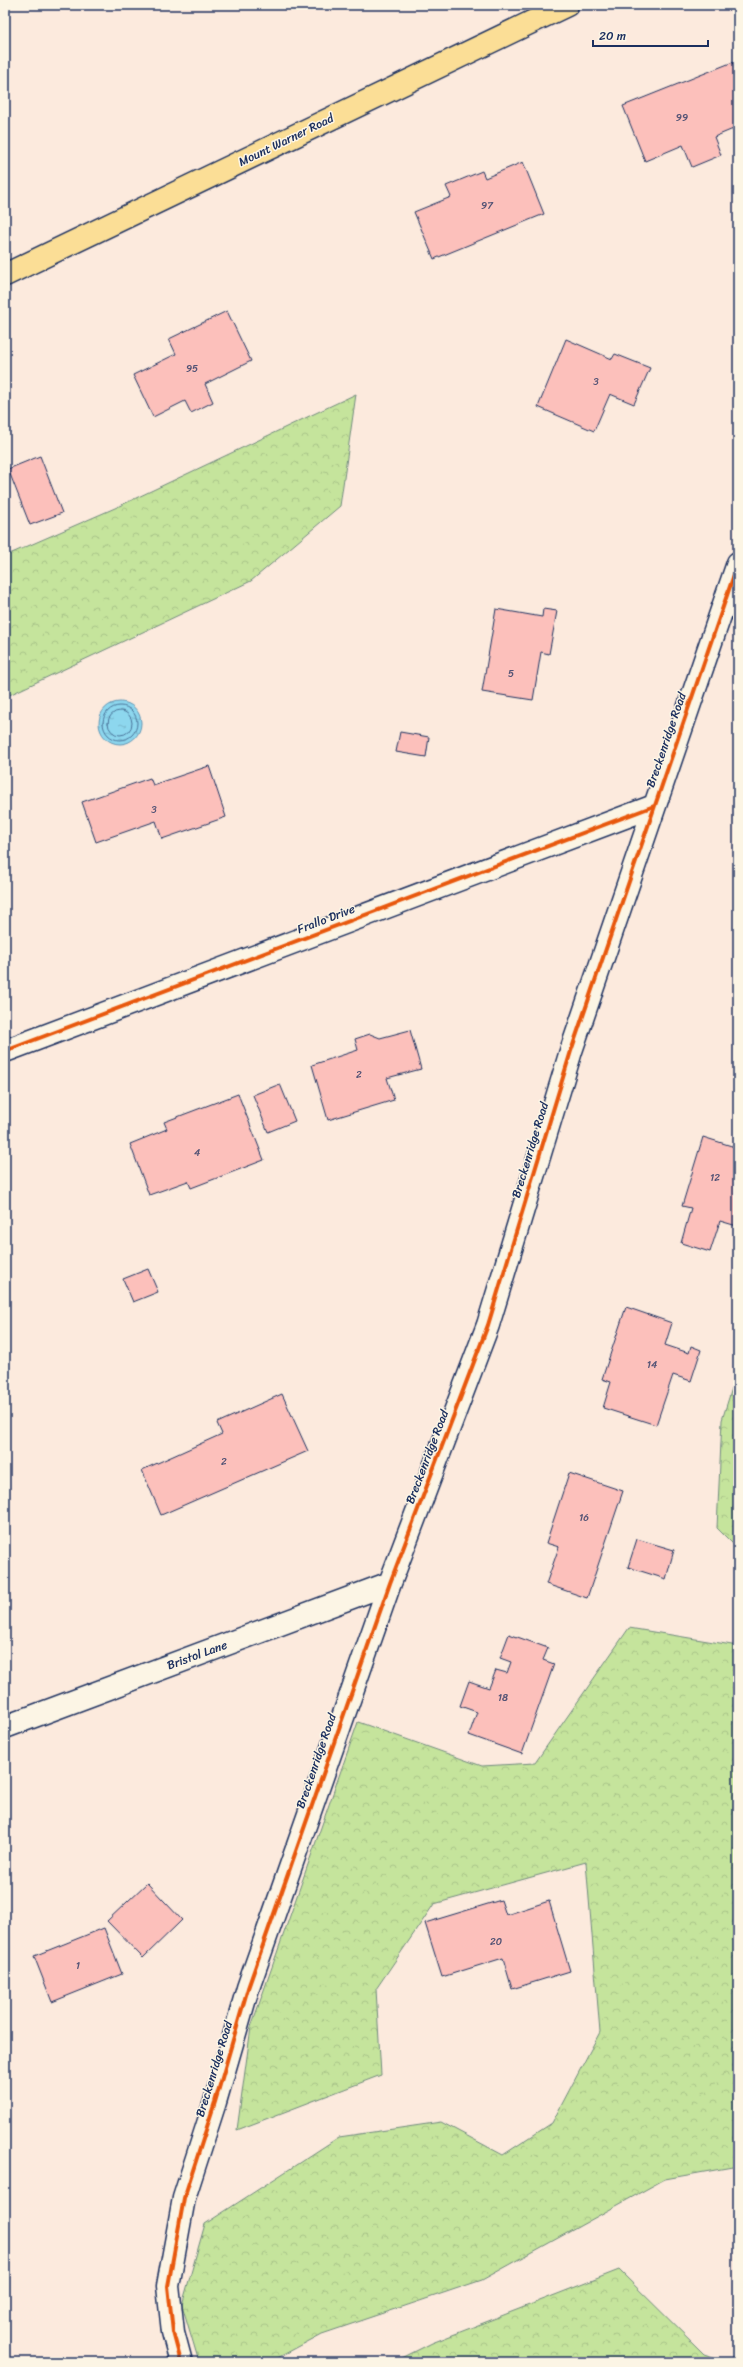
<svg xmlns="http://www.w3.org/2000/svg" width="743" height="2367" viewBox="0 0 743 2367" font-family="Sriracha,sans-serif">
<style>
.forest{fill:url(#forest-crowns);stroke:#708a7d}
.water{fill:url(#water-ripples);stroke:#5f94b4}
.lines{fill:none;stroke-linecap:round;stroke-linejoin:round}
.shore{stroke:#497298;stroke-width:1}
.building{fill:#fcc0bb;stroke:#1b2f5e}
.minor-casing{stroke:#1b2f5e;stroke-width:25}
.major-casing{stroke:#1b2f5e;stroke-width:25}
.minor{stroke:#fcf5e5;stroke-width:22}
.major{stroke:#fbde96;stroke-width:22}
.cycleway-casing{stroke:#fcf5e5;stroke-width:6}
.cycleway{stroke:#e8590c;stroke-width:4}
.labels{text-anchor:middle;stroke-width:3;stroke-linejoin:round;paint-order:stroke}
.number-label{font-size:10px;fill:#535375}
.street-label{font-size:12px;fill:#1b2f5e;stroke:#fcf5e5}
</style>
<defs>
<pattern id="forest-crowns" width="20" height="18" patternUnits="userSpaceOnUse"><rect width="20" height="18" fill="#c5e49c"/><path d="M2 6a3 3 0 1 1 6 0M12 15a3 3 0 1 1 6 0" fill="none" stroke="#a9c489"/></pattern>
<pattern id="water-ripples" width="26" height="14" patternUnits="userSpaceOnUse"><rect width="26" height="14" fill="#8dd7ee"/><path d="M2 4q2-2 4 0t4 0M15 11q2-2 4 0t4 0" fill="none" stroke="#79b9ce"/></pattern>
</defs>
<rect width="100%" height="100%" fill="#fceadd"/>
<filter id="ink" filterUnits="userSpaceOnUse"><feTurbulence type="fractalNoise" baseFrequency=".025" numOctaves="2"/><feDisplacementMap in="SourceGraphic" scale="8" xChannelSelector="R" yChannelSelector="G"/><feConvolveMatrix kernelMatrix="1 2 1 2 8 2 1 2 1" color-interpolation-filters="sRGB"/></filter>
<g filter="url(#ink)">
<path class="forest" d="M356,394L340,506L251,581L5,697V556L115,508Z
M738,1369V1549L717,1528L722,1420Z
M629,1628L738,1646V2166L665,2179L482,2280L322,2334L270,2362H199L182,2305L205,2224L339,2137L441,2122L503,2155L552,2123L600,2032L586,1862L434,1904L376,1989L381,2075L237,2130L251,2027L358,1722L482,1766L535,1763Z
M619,2270L704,2354L729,2362H394L432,2343Z"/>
<path class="water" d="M99 723a21 21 0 1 1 42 0a21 21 0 1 1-42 0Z"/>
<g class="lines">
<path class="shore" d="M103 723a17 17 0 1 1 34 0a17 17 0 1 1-34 0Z
M108 723a12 12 0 1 1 24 0a12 12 0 1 1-24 0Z"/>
</g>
<path class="building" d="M733,62L738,76V127L714,137L721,155L692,167L683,145L645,161L623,106Z
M523,162L544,214L434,259L414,212L451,197L446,186L482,171L485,178Z
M227,311L251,361L205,384L213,402L191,413L185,401L153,417L133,375L176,354L169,339Z
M566,339L612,359L615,354L650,368L634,404L610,394L594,431L538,407Z
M40,456L62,513L30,525L8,469Z
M496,609L542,617L543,609L557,611L549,654L541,652L533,700L482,692Z
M400,732L429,737L426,757L396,752Z
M209,766L226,817L162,839L156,821L96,842L82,802L150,778L153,785Z
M410,1030L421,1069L387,1078L394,1100L328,1120L312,1065L358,1050L355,1039L370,1034L380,1038Z
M280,1084L295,1121L268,1132L253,1095Z
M238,1094L264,1160L191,1188L188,1181L149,1195L130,1144L167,1129L164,1122Z
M703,1137L738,1148V1224L737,1226L720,1221L710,1252L681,1243L691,1208L682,1206Z
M148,1269L158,1292L133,1302L123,1279Z
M626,1307L672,1323L665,1345L689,1353L691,1346L701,1350L691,1381L673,1375L656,1425L603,1408L611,1382L602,1379Z
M282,1394L308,1451L161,1515L142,1470L222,1434L217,1423Z
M569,1473L623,1491L587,1598L546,1584L559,1547L546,1543Z
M637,1539L674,1550L666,1579L628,1567Z
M509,1634L548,1648L543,1660L554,1664L522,1754L469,1735L477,1712L460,1706L469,1681L489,1688L496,1670L507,1673L511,1662L500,1658Z
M147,1883L182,1920L143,1958L107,1921Z
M501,1900L506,1915L549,1901L570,1971L512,1989L503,1958L442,1977L425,1923Z
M104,1928L122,1974L52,2002L34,1956Z"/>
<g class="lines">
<defs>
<path id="minor" d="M5,1051L654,806
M5,1727L390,1583
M181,2362L173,2332L168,2286L184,2198L215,2102L248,1988L390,1583L488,1325L571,1051L738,563"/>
<path id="major" d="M5,275L567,5"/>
</defs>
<use href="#minor" class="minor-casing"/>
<use href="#major" class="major-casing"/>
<use href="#minor" class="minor"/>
<use href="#major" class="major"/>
<defs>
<path id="cycleway" d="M5,1051L654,806
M181,2362L173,2332L168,2286L184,2198L215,2102L248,1988L390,1583L488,1325L571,1051L738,563"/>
</defs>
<use href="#cycleway" class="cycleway-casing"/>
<use href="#cycleway" class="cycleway"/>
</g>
</g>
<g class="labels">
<g class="number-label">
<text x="682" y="121">99</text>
<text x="487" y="209">97</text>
<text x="192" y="372">95</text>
<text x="596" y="385">3</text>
<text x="511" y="677">5</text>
<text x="154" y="813">3</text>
<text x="359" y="1078">2</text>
<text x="197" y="1156">4</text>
<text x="715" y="1181">12</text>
<text x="652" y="1368">14</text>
<text x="224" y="1465">2</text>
<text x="584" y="1521">16</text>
<text x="503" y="1701">18</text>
<text x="496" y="1945">20</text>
<text x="78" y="1969">1</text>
</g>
<g class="street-label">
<text transform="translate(286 140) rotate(-26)" y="4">Mount Warner Road</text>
<text transform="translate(666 740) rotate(-71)" y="4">Breckenridge Road</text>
<text transform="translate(326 919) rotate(-21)" y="4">Frallo Drive</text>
<text transform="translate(530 1150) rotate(-73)" y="4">Breckenridge Road</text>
<text transform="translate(427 1457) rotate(-69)" y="4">Breckenridge Road</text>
<text transform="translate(197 1655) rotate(-20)" y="4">Bristol Lane</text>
<text transform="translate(316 1761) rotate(-71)" y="4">Breckenridge Road</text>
<text transform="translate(214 2069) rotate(-73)" y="4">Breckenridge Road</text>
</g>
</g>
<rect width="743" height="2367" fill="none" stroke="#fcf5e5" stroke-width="20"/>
<rect x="10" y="10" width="723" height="2347" fill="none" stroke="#1b2f5e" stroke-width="1.5" filter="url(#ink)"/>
<path d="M593 40v6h115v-6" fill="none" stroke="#1b2f5e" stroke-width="2"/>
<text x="599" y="40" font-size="12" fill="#1b2f5e" stroke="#fcf5e5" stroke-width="3" paint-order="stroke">20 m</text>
</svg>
